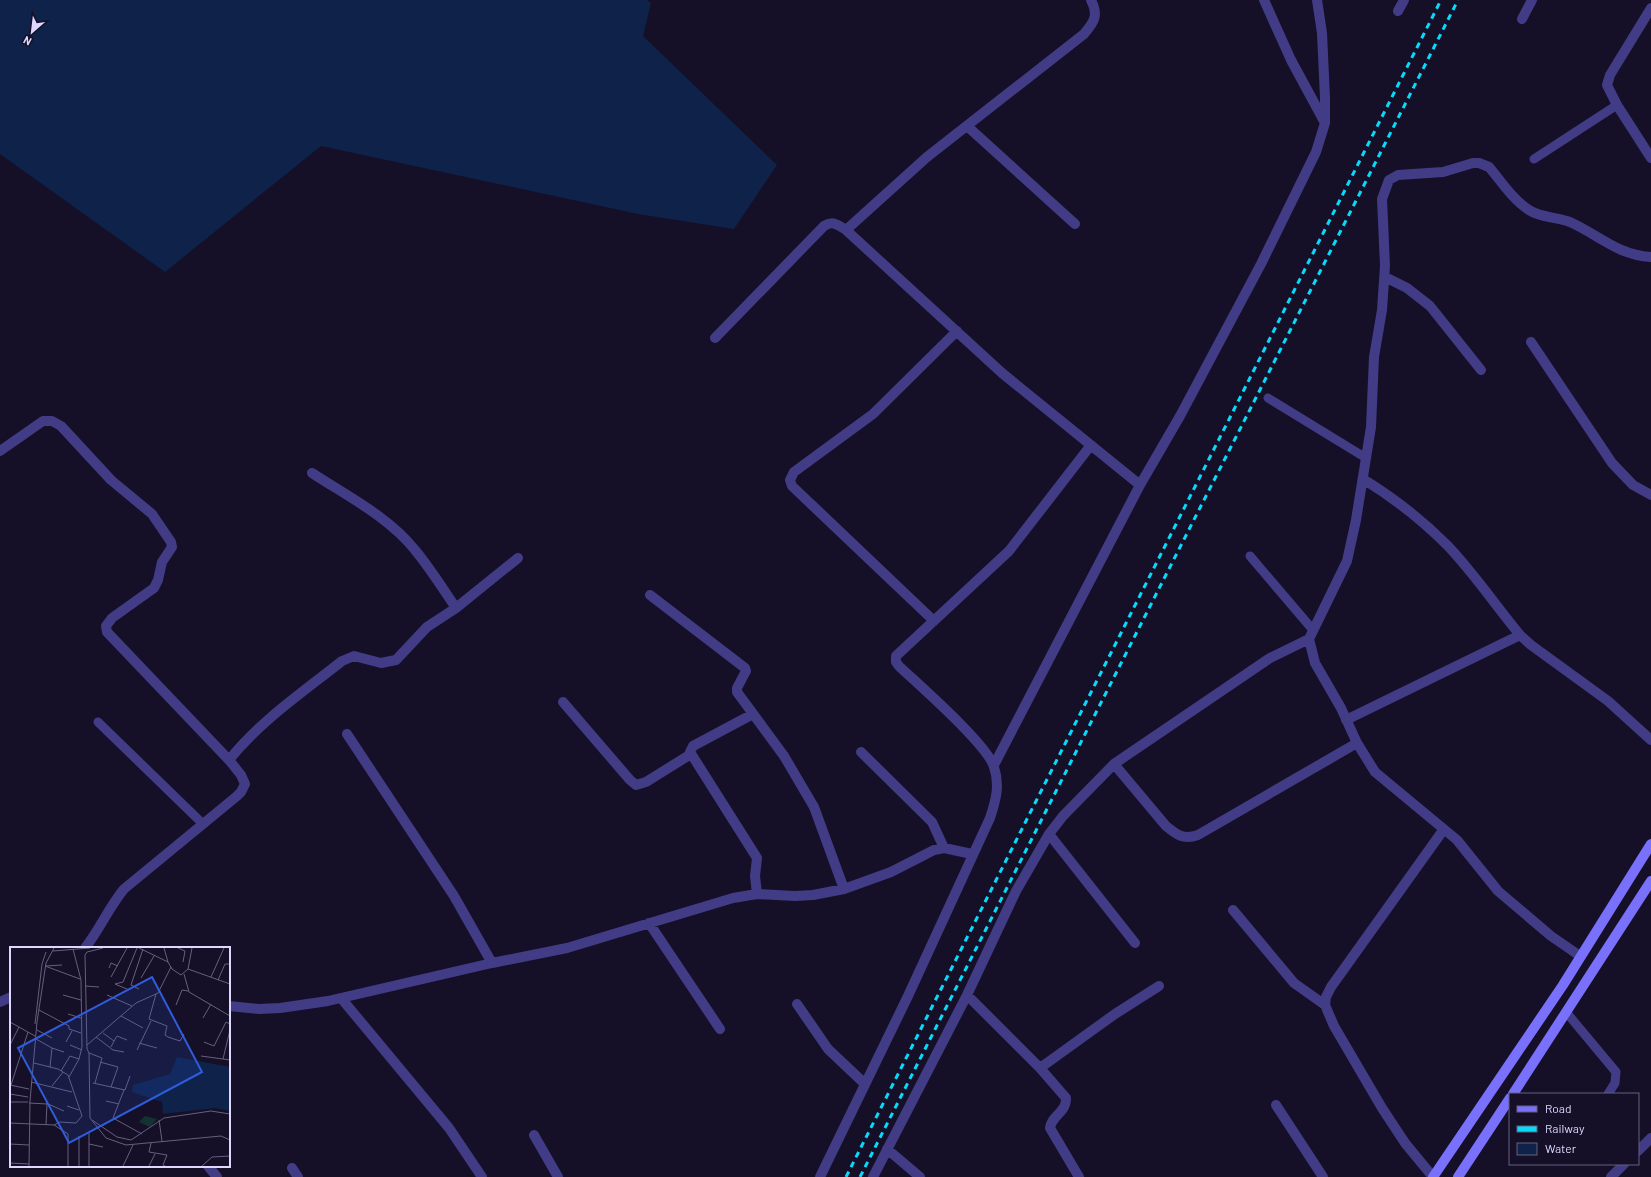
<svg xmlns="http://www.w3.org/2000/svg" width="1651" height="1177" viewBox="0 0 1651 1177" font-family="Barlow,sans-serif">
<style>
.water{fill:#0e224a}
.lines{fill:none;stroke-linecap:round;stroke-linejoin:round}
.lane{stroke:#423c86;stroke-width:9}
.street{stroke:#423c86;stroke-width:10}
.secondary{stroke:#7971fc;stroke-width:10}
.rail{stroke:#08dafb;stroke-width:3;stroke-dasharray:6 5;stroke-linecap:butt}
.inset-road{fill:none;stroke:#65607e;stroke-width:1}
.view{fill:#305cdc;fill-opacity:0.15;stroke:#305cdc;stroke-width:2}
.inset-edge{fill:none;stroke:#ded8fe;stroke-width:2}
</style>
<rect width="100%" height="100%" fill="#151028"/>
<path class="water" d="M0,0H647L651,3L643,36L777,165L734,229L638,214L321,146L165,272L0,154Z"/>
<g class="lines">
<path class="lane" d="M1534,159L1617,105
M1268,398L1366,458
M1250,556L1313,630
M98,722L203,824
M1566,1012L1616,1072L1615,1083L1608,1094"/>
<path class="street" d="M1264,0L1291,60L1324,121
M1651,8L1610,75L1607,85L1617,105L1651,158
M1398,11L1404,0
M1522,19L1532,0
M967,126L1075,224
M846,230L927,157L1084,34C1094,22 1099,16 1091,0
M1385,277L1407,288L1430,306L1481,370
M715,338L824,226C833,220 838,225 846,230L1002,373L1140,485
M1531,342L1612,463L1633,485L1651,495
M0,451L43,421H52L61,426L111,480L152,514L171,542L172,547L162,562L158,580L154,588L112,618L106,626L107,632L229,760L241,775L245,784L241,792L237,796L124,889C109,907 100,929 85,948
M312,473C347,496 389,517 415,550C430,568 443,589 456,608
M1363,479C1394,498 1421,519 1447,545C1473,572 1496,606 1520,635L1531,645L1608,701L1651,740
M650,595L745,668L746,671L737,688V692L784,756L814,807L844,889
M934,621L792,486L790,480L794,472L873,414L957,331
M563,702L630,780L636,785L646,782L691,754
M753,714L693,746L690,752L757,858L755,876L757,894
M1346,720L1520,635
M347,734L454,896L492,963
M861,752L932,822L944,848
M229,760C260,721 303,692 342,661L354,656L381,663L396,660L427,627L456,608L518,558
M1114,764L1166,826C1177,835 1183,840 1198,835L1357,743
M994,765L1140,485L1180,416L1261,264L1316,152L1325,123V98L1322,33L1317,0
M1049,834L1135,943
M1233,910L1294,983L1325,1005
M649,923L720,1029
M1580,956L1551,936L1498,891L1457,840L1375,772L1357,743L1341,708L1315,663L1309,639L1347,561L1356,520L1371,427L1374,357L1382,310L1385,266L1382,199L1389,180L1398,175L1443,172L1473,163H1479L1489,167C1501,181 1513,200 1529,210C1541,218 1557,217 1570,222C1599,235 1617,255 1651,257
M967,995L1040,1068L1066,1098C1067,1112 1051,1116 1050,1128L1079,1177
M341,998L449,1128L482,1177
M0,1002L11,997
M797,1004L828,1049L865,1084
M229,1006L259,1009L280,1008L328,1001L492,963L567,948L733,898L757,894L795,896L813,895L844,889L891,872L934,850L944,848L972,854
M1040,1068L1115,1014L1159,986
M1276,1105L1323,1177
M534,1135L558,1177
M887,1149L920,1177
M1638,1151L1651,1138
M208,1166L217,1177
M292,1168L298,1177
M820,1177L908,996L990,818C996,800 1000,785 994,767C988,745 919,685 899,666L896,662V656L1009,551L1091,445
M873,1177L967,995L1016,891L1049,834L1063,816L1114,764L1270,658L1309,639
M1433,1177L1405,1143L1382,1108L1334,1026L1325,1005L1326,997L1331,987L1444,829
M1611,1177L1624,1164"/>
<path class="secondary" d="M1513,1094L1651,881
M1433,1177L1563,985L1651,844
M1458,1177L1510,1098"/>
<path class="rail" d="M846,1177L1441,0
M860,1177L1458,0"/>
</g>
<g transform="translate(10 947)">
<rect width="220" height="220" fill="#151028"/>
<path d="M135,169L147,172L140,180L129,175Z" fill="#143232"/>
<path d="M167,110L220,120V164L205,161L153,167L152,155L122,145L123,138L160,127Z" fill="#0e224a"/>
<path class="inset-road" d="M129,1L158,15L162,22L171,28L178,22L182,1M154,1L158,15M168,1L175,4L173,15M43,4L80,1M35,19L70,32M36,19L52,18M99,21L101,16L108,19M178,22L220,37M174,27L179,45L220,69M101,30L117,1M201,30L214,1M131,31L144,9M208,33L215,17H220M75,39L89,40M129,42L121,38L133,2M119,43L105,37L113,35L127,1M146,47L139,72L157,79L155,88L158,90L170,94L174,87M53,48L71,53M97,48L122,59M166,58L172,43L178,44M29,63L59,79V82L71,86M58,67L71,71M111,69L133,81M193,71L201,57M0,75L25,89M25,77L32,17L36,5M27,83L42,91M93,86L104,94L101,100M86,90L103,103L114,105M26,92L42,101L40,120M104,94L107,89L117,93M56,95L62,84M194,95L204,99L216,75L220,77M129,96L147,101M0,98L9,80M60,98L72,103M77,98L126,56L148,46L161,20M42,101L54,105M127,103L141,74M79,106L80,171L96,191L116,198L211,189L220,193M191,109L220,113M213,112L220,83M90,115L108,120L101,140M24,116L48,122L58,128L72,169L66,176L50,175L44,178M51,124L60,109L69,112M59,130L69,112L72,100L71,33L63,2M21,135L62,145M83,136L115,143L120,129M85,136L92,111L79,106L77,102L75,8L77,5L93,1M0,138L19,142M1,138L18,85M42,139L53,125M114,143L103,171L132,187M0,147L18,150M96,154L109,157M0,155H18M19,156L37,157L36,178M36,156L54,164M57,159L69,163M82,173L107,190L121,193L154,171L201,164L220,167M149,173L152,194M0,176L44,178L58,187V219M79,185V219M69,189V219M141,196L139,205L157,208L153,218L155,219M0,197L19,198M79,197L93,200M0,216L19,217M19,219L20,154L27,75L36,16L44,1M113,219L123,198M139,219L145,207M192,219L202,210L220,209"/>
<path class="view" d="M142,30L192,125L59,196L8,101Z"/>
<rect width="220" height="220" class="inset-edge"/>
</g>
<rect x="1509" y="1093" width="130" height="72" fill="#151028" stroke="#65607e"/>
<rect x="1517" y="1106" width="20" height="6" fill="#7971fc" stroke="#65607e"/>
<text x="1545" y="1113" font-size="12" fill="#ded8fe">Road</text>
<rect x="1517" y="1126" width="20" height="6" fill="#08dafb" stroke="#65607e"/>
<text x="1545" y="1133" font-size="12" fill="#ded8fe">Railway</text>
<rect x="1517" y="1143" width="20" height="12" fill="#0e224a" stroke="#65607e"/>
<text x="1545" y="1153" font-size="12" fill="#ded8fe">Water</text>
<g transform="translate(32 32) rotate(208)" stroke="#151028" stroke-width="3" paint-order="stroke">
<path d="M0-3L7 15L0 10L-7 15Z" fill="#ded8fe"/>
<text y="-6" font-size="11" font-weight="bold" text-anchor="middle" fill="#ded8fe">N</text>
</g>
</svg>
